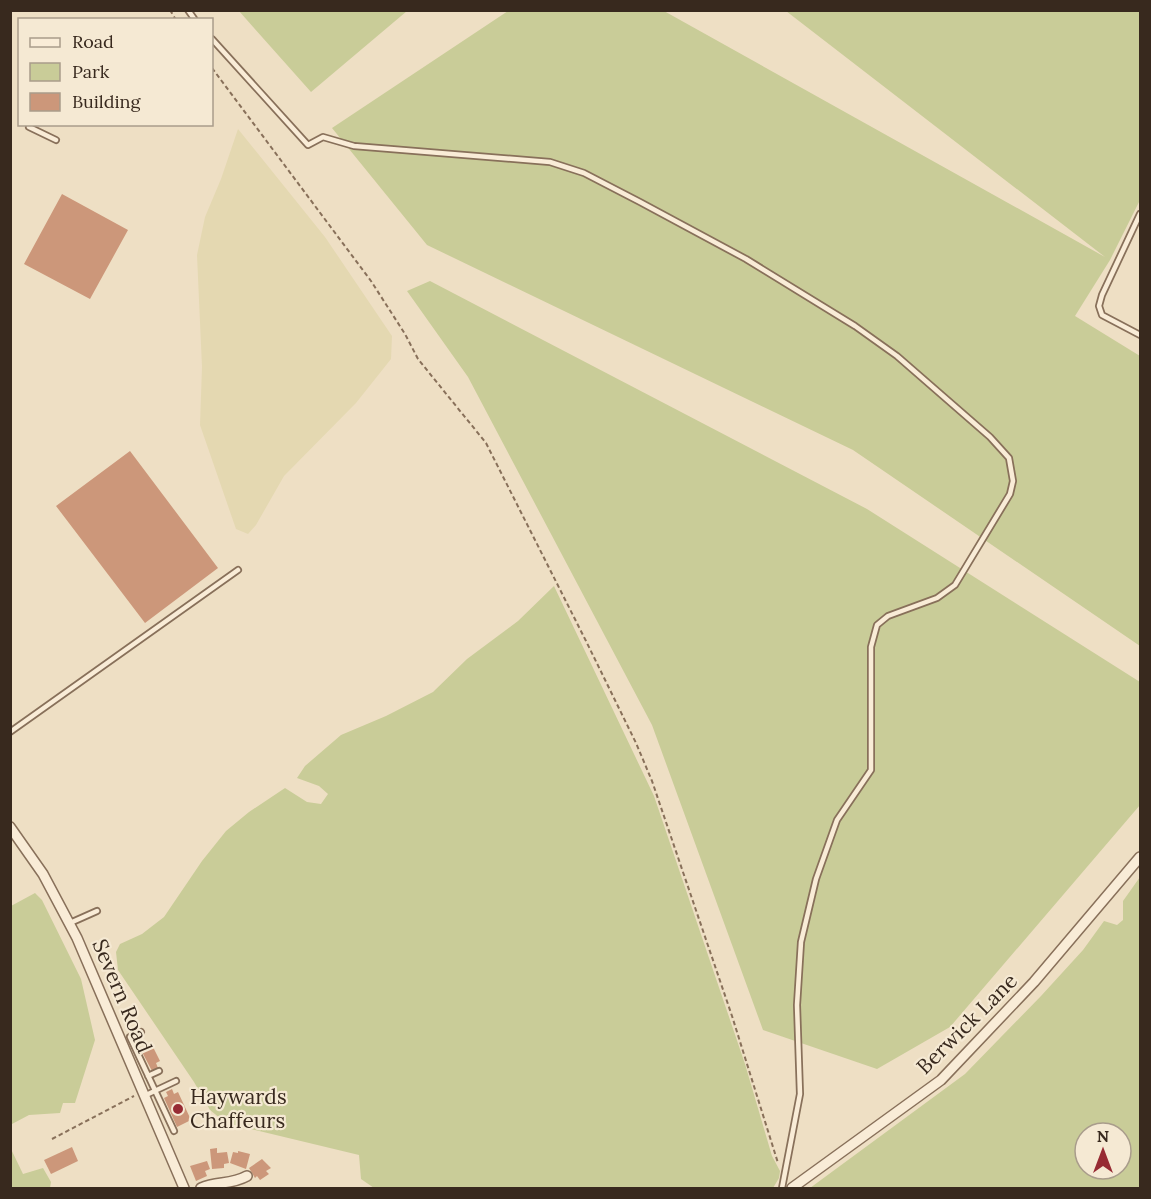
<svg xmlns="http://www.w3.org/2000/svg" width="1151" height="1199" viewBox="0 0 1151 1199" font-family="Lora,serif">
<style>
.farmland{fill:#e4d8b1}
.green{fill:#c9cc98;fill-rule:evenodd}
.building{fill:#cc977a}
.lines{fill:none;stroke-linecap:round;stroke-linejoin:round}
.lane-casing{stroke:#88705a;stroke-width:8}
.street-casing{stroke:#88705a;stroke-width:12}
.path{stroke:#88705a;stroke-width:2;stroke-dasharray:4.5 3;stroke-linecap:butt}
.lane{stroke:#f9ecd7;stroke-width:4.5}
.street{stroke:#f9ecd7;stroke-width:9}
.poi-dot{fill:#972b33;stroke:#f5e9d3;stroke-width:2}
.labels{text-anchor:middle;stroke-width:4.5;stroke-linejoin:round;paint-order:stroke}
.street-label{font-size:21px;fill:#38291e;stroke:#f5e9d3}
.poi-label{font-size:21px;fill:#38291e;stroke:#f5e9d3;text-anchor:start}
</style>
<rect width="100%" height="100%" fill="#eedfc4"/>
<path class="farmland" d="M238,129L325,237L392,336L391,359L356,403L284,476L256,525L248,534L236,529L200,425L202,367L197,255L205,217L221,179Z"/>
<path class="green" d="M239,11H407L311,92Z
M508,11H664L1105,257L786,11H1140V200L1110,260L1075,316L1140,356V646L853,450L427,245L332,128Z
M430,281L867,509L1140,682V805L950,1027L877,1069L763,1030L652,725L468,377L407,291Z
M554,586L654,796L745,1064L772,1156L780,1171L779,1178L773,1188H374L361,1179L359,1155L226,1123L210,1110L194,1082L118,970L116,952L120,944L142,934L164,917L202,861L226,831L249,812L285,788L307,802L321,804L328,794L319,786L297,778L305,766L341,735L386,716L433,692L467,659L518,621Z
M1140,877V1188H810L965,1074L1041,996L1083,950L1104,921L1117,925L1123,920V901ZM1085,1133H1121V1169H1085Z
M35,893L42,900L81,979L95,1040L75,1103H63L60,1113L29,1115L12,1124L11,1132V906Z
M10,1147L23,1174L43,1168L51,1182L50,1188H11Z"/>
<path class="building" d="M62,194L128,230L90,299L24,264Z
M130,451L218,568L145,623L56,506Z
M151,1043L160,1061L156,1063L158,1068L152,1071L140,1048Z
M172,1089L174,1094L178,1092L191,1120L177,1127L164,1098L168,1096L166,1092Z
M72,1147L78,1161L51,1174L44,1160Z
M217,1148V1153L227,1152L229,1163L224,1164V1168L212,1169L210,1149Z
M238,1151L250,1154L246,1169L230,1163L233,1152L238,1153Z
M262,1159L271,1168L266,1171L269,1174L260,1180L257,1176L255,1178L249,1168Z
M207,1161L210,1169L205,1171L207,1176L196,1181L190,1166Z"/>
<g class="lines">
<defs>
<path id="lane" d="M188,10L195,20
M212,39L308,145L323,137L354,146L550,162L584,173L640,202L746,259L855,326L897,356L990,437L1009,458L1013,481L1010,494L955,585L937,598L888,616L877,625L871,647V770L837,820L816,879L801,942L797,1005L800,1094L782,1188
M29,127L56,140
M1140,214L1102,295L1099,306L1102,315L1140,335
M10,732L238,570
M70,923L97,911
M141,1032L130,1037L174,1131
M148,1076L159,1071
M144,1096L176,1081"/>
<path id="street" d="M10,827L43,874L77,938L184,1188
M201,1188C217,1181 231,1185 247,1176
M792,1188L941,1080L1034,982L1140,857"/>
</defs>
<use href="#lane" class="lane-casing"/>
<use href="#street" class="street-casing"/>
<path class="path" d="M170,10L176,20
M212,68L371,281L405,334L418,359L486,443L586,641L636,743L652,781L732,1016L778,1163
M52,1139L134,1096"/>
<use href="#lane" class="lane"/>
<use href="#street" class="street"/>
</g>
<circle class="poi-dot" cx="178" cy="1109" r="6"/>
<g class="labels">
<g class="street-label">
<text transform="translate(122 996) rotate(67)" y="7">Severn Road</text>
<text transform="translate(967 1024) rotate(-45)" y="7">Berwick Lane</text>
</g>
<g class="poi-label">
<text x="190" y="1104">Haywards<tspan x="190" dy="24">Chaffeurs</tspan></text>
</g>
</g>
<rect width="1151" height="1199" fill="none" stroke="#38291e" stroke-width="24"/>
<rect x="18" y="18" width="195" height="108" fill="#f5e9d3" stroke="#a99c8b" stroke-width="1.5"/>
<rect x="30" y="38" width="30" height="9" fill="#f9ecd7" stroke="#a99c8b" stroke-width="1.5"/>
<text x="72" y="48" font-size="18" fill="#38291e">Road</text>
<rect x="30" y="63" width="30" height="18" fill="#c9cc98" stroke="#a99c8b" stroke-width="1.5"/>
<text x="72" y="78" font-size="18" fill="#38291e">Park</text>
<rect x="30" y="93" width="30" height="18" fill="#cc977a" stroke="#a99c8b" stroke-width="1.5"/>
<text x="72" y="108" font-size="18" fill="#38291e">Building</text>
<g transform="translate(1103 1151)"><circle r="28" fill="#f5e9d3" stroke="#a99c8b" stroke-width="1.5"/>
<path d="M0-4.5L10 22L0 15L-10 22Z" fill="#972b33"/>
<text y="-9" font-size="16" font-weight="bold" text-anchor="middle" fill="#38291e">N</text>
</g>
</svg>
